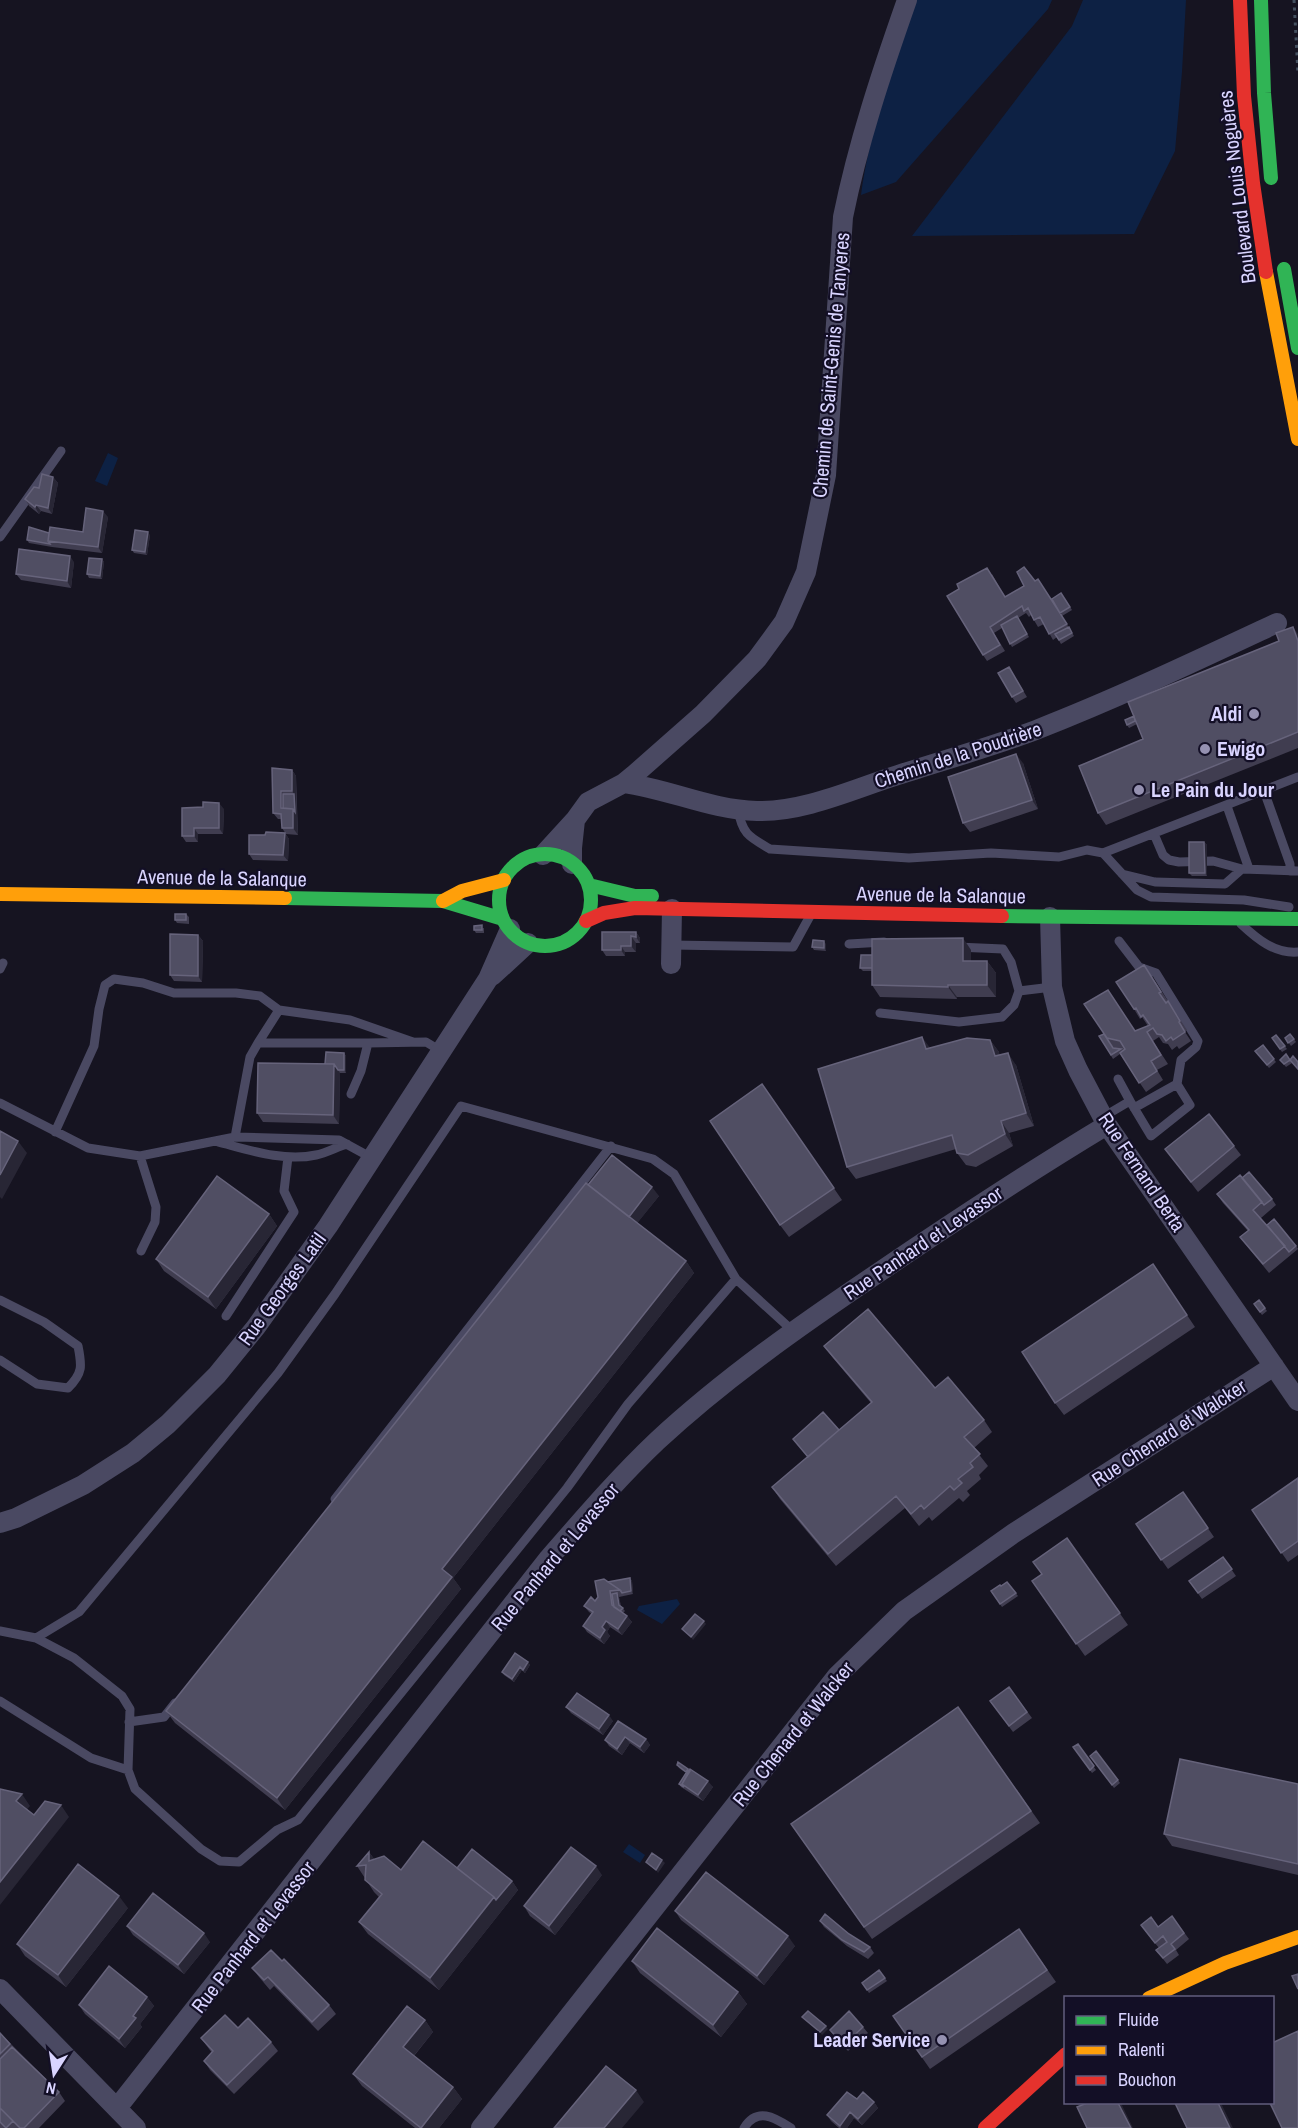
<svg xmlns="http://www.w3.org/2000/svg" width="1298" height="2128" viewBox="0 0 1298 2128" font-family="'Archivo Narrow',sans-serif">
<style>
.water{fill:#0d2144}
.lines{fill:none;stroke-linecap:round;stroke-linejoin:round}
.path{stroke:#44505f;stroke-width:3;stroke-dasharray:3 4.5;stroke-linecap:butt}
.lane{stroke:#4a4962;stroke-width:9}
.street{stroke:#4a4962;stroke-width:20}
.fast{stroke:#30b455;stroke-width:14}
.slow{stroke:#ff9f0a;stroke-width:14}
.jam{stroke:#e5322d;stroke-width:14}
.wall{fill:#403d50}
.shaded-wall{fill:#282635}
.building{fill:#504e63;stroke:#66637b;stroke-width:1.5}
.poi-dot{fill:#9591b1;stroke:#130f26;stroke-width:2}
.labels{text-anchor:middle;stroke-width:4.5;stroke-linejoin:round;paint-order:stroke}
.street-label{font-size:20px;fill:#d9d4ff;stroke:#130f26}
.poi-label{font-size:20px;font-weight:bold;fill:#d9d4ff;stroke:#130f26;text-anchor:end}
</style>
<rect width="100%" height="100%" fill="#161421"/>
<path class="water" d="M915,0H1052L1048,9L896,182L861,195C870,128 894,64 915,0Z
M1083,0H1186L1182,72L1175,151L1134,234L912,236L1072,26Z
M108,453L118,458L107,486L95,481Z
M677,1599L680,1604L662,1624L637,1610L639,1606Z
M629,1844L645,1855L640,1863L623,1852Z"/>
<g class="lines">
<path class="path" d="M1294,0L1298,74"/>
<path class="lane" d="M0,537L61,451
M1264,791L1290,864V871
M1227,806L1249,869
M738,809C742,834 749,837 770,849L909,858L991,853L1059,857L1087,850L1103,853L1137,890L1151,897L1244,900L1289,907
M1154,834L1163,855L1169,860L1179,862L1213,861L1242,869
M1103,853L1298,777
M1122,874L1155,882L1225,884L1242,869L1298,871
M1241,924C1257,939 1275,954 1298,952
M849,944L884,942
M672,945L793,947L810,916
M957,947L1003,949L1011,962L1019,991
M0,969L3,963
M880,1013L959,1022L1002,1017L1014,1005L1019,991L1052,987
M258,1043L279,1010L350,1020L413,1042
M368,1043H258L250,1057L235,1137L339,1140L372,1158
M1118,1079L1130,1101
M351,1094L361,1071L368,1043L426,1042L441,1051
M0,1103L88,1148L140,1156L235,1137
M1134,1108L1177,1084
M1103,1117L1130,1101L1151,1136L1190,1105L1177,1084L1181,1060L1196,1047L1198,1041L1156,973L1139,967L1119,941
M55,1132L94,1046L99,1009L105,985L114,979L143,983L174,993H236L260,996L279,1010
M218,1142C249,1150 284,1162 316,1155C326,1153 337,1147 347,1144
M140,1156L156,1207L155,1222L141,1251
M0,1300L44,1322L78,1346C82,1366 83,1373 68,1388L37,1384L0,1360
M226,1316L294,1212L284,1191L288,1157
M335,1499L611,1146
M0,1631L36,1638L74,1658L122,1696L130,1709L128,1770L135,1789L201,1849L220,1861L239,1862L277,1830L298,1820L567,1488L628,1404L736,1279L793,1331
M36,1638L79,1612L278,1373L335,1294L461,1106L653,1159L674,1174L736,1279
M0,1701L91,1758L128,1770
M129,1722L164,1717L175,1703
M744,2128C757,2107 774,2117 791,2128"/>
<path class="street" d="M624,783C669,789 711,810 757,811C805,812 853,789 898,775C944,760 991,747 1036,730C1118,698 1198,660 1277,623
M543,855L575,820L588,802L624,783L635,774L703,714L757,659L784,622L806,572L826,475L843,217C858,143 882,71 907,0
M572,864V848L575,820
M1050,917L1052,987L1065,1041L1078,1070L1107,1125L1298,1401
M671,964L672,909
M492,976L528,943
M0,1523L16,1518L83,1485L133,1453L168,1424L217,1375L256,1327L328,1226L488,979L510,929
M0,1989L136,2128
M117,2108L549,1558C584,1518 618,1478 657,1441C725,1378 801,1325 878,1273C953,1222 1029,1172 1107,1125
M481,2128L837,1676L904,1611L1014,1533L1274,1366"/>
<path class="fast" d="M1261,0L1264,93L1271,178
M1284,269L1298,348
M499 900a46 46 0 1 1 92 0a46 46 0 1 1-92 0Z
M589,885L635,896H652
M285,898L443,901L503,919
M1002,916L1298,919"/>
<path class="slow" d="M1266,272L1298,439
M0,894L285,898
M443,901L462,891L504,880
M1149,1998L1225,1963L1298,1937"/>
<path class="jam" d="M1240,0L1244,96L1253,183L1266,272
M586,921L604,913L635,908L1002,916
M985,2128L1066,2054"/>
</g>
<path class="wall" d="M53,477L58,483L52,514L41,511L39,514L29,506L25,499Z
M108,517L102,553L52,547L29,543L27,540L49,533L83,532Z
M150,535L147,555L134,553L132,550Z
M102,559L104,562L102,579L89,578L87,574Z
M74,562L71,588L21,580L16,574Z
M992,574L1005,597L1035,581L1060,612L1061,593L1072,610L1062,616L1060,613L1074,636L1061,644L1057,637L1053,640L1044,624L1038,627L1031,615L1029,617L1026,613L1018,618L1029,637L1012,647L1002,628L994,633L1005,651L987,661L983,655Z
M1298,634V748L1106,825L1098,813L1143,739L1137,724L1129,728L1127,725L1134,716Z
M1009,667L1027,697L1016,703L1012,697Z
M1023,763L1038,809L970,832L963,823Z
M272,768L292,770L296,776L298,835L286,834L282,828L281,819H278L273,813Z
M224,809L223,834H198V842H186L182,836Z
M285,833L289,839L288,861L253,860L249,854L265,835Z
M1204,842L1207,845V876H1192L1189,873Z
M186,914L189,917V924L177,923L175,920Z
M484,928V933H476L474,930Z
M636,932L640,938V943H636V952H625V956H606L602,950Z
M198,935L203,941L202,982L174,981L170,975Z
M826,944V951L814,950L812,947Z
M971,950V961H987L996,973V997H957V999L880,997L872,985V971H863L860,968L872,955Z
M1144,965L1168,1001L1166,1002L1168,1001L1187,1030L1185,1032L1191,1041L1179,1049L1177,1046L1172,1050L1168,1044L1163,1043L1159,1037L1153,1041L1168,1064L1157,1070L1163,1080L1146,1092L1120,1054L1113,1059L1099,1036L1135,1031L1150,1025L1148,1026L1142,1017L1140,1019L1134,1009Z
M1290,1034L1296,1042L1291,1046L1285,1038Z
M1276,1035L1287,1049L1282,1052L1272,1038Z
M990,1040L999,1052V1055L1016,1065L1034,1126L1009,1133L1013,1146L976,1167L966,1165L957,1153L956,1149L856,1179L847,1167L929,1048Z
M1263,1045L1276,1062L1269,1068L1255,1051Z
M344,1053L346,1056V1073H340L339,1124L263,1122L257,1113L325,1064Z
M1286,1054L1292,1063L1286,1067L1280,1060Z
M762,1084L842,1200L789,1237L780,1225Z
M1234,1146L1241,1155L1198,1192L1165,1149Z
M1242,1178L1272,1199L1276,1205L1261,1218L1268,1226L1296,1246L1298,1249L1269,1273L1247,1246L1240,1237L1248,1231L1223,1203L1217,1194Z
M588,1185L659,1196L637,1223L686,1261L694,1273L453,1578L461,1589L285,1810L175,1723L166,1711Z
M269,1214L277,1226L216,1309L164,1271L156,1259Z
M1153,1264L1195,1327L1064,1415L1055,1403Z
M1259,1300L1267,1311L1262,1315L1254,1304Z
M824,1346L935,1388L984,1420L992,1432L974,1448L988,1466L979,1475L981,1479L967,1491L970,1495L963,1502L959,1498L932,1521L929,1517L919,1526L905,1508L836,1566L780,1499L772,1487L808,1457L793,1439L839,1430L871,1403L833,1358Z
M1298,1478V1555L1288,1562L1252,1510Z
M1183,1492L1214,1537L1168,1569L1136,1524Z
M1067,1538L1128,1625L1085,1656L1032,1581L1042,1574Z
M1223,1557L1236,1576L1202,1599L1189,1581Z
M630,1578L632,1581L633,1594L619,1597L621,1606L625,1611L623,1613L627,1616L632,1622L622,1635L610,1627L607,1632L610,1636L604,1644L587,1632L583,1626L592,1614L589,1612L584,1606L595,1601L608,1582Z
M1007,1582L1018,1596L1002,1607L991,1591L1001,1586Z
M528,1662L530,1665L525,1673L522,1670L514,1682L504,1675L502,1672Z
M1009,1687L1032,1718L1013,1732L990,1701Z
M566,1707L613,1721L603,1735L571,1713Z
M958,1707L1040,1823L872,1939L791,1824Z
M618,1721L646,1739L650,1745L644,1753L630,1743L622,1755L609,1746L605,1740Z
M1078,1744L1096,1770L1092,1773L1073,1747Z
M1090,1756L1118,1780L1120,1783L1114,1788Z
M677,1765L688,1769L713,1787L703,1801L681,1787L679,1784L686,1773L679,1768Z
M1298,1784V1875L1172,1846L1164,1834Z
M369,1852L374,1859L401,1870L457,1868L512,1881L518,1890L439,1990L368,1934L359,1922L379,1897L374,1892L357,1866Z
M602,1875L555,1935L530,1916L524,1906Z
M128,1908L66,1987L25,1956L17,1944Z
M675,1911L795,1946L764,1985L681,1920Z
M1172,1916L1189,1939L1176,1950L1179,1955L1167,1964L1156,1950L1159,1948L1145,1931L1158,1927Z
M820,1921L849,1934L870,1947L874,1953L868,1959L847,1946L824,1927Z
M127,1926L210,1942L184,1974L133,1935Z
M1019,1929L1056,1982L930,2069L893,2016Z
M632,1961L738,1992L747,2004L721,2037L640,1973Z
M252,1968L329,2005L336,2014L318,2031L274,1986L270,1990L259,1977Z
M879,1970L887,1981L869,1993L862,1983Z
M147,1997L154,2006L140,2024L142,2027L125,2048L85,2014L79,2005Z
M425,2020L433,2032L414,2056L453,2087L462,2099L439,2128H415L362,2086L353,2074Z
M863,2027L868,2033L848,2051L834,2036L830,2030Z
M238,2028L271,2042L278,2051L234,2094L210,2070L204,2061L212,2053L201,2038Z
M0,2033L59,2092L65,2101L39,2128H0Z
M857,2099L874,2102L878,2108L862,2125L854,2118L847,2128H839L831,2121L827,2115Z"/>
<path class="shaded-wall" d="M53,477L58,483L52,514L48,508Z
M36,505L41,511L39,514L35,507Z
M103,511L108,517L102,553L98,547Z
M148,532L150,535L147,555L145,552Z
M70,556L74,562L71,588L67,581Z
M102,559L104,562L102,579L100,576Z
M1293,627L1298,634V641Z
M1016,754L1023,763L1038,809L1032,800Z
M292,770L296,776V797L292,791Z
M281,791L285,797V811L281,808Z
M294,794L296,797L298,835L293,828V809Z
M219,803L224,809L223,834L219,828Z
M194,828L198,834V842L194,836Z
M285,833L289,839L288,861L283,855Z
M1204,842L1207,845V876L1205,873Z
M636,932L640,938V943L636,937Z
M198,935L203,941L202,982L198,976Z
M631,936L636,943V952L631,946Z
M963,938L971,950V973L963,961Z
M824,941L826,944V951L824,948Z
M621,946L625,952V956L621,950Z
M987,961L996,973V997L987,985Z
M948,985L957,997V999L948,987Z
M922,1037L931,1049H926Z
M990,1040L999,1052L1003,1068L995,1056Z
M344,1053L346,1056V1073L344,1070Z
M1008,1053L1016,1065L1034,1126L1026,1113Z
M334,1064L340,1073L339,1124L333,1115Z
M1001,1121L1009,1133L1013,1146L1005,1134Z
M18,1141L27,1153L2,1199L0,1197V1175Z
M652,1187L659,1196L635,1226L628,1217Z
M269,1214L277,1226L216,1309L208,1297Z
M686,1261L694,1273L453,1578L461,1589L285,1810L277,1798L442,1569Z
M630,1578L632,1581L633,1594L631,1591Z
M617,1593L619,1597L621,1608L619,1605Z
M627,1616L632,1622L622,1635L618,1629Z
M606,1621L610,1627L607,1632L610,1636L604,1644L600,1638L602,1627Z
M704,1621L706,1624L693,1640L691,1637Z
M528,1662L530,1665L525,1673L523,1670Z
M520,1667L522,1670L514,1682L512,1679Z
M609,1715L613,1721L603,1735L599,1729Z
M625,1737L630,1743L622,1755L617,1749Z
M646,1739L650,1745L644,1753L640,1747Z
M708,1781L713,1787L703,1801L698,1795Z
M22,1794L30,1806L24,1813L16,1801Z
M61,1805L69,1817L0,1905V1882Z
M369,1852L378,1864L369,1861Z
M662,1860L665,1863L658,1873L656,1870Z
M596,1866L602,1875L555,1935L549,1926Z
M512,1881L518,1890L439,1990L430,1978L494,1897Z
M119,1896L128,1908L66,1987L58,1975Z
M204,1933L210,1942L184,1974L178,1965Z
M788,1936L795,1946L764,1985L757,1976Z
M738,1992L747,2004L721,2037L713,2025Z
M147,1997L154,2006L140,2024L142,2027L125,2048L119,2039L133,2016Z
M425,2020L433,2032L411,2059L403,2047Z
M826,2026L828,2029L822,2035L820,2032Z
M453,2087L462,2099L439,2128H422Z
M636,2090L644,2102L622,2128H604Z
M874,2102L878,2108L862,2125L858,2119Z
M1118,2103H1121L1133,2128H1131Z
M1218,2103H1221L1233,2128H1230Z
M850,2112L854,2118L847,2128H841L840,2126Z"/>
<path class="building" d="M42,474L53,477L48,508L36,505L35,507L25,499L34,487L39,488Z
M86,508L103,511L98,547L48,541L50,527L83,532Z
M29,527L49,533L48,541L50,544L27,540Z
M135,530L148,532L145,552L132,550Z
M19,549L70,556L67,581L16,574Z
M89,558L102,559L100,576L87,574Z
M1024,567L1035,581L1038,579L1067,624L1049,634L1040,617L1034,620L1028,608L1024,611L1022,606L990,627L1000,645L983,655L947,596L959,589L957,584L987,568L1005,597L1024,586L1017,572Z
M1061,593L1070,607L1060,613L1052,599Z
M1017,616L1027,634L1010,644L1001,625Z
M1069,627L1072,633L1059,640L1055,634Z
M1293,627L1298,641V732L1098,813L1079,766L1143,739L1128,702L1279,641L1276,633Z
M1009,667L1023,691L1012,697L998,673Z
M1134,716L1135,721L1127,725L1125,720Z
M1016,754L1032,800L963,823L948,777Z
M272,768L292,770V791H281V808L293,809V828H282L281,814L273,813Z
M283,794H294L295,812L293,809L283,808Z
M203,802L219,803V828H194V836H182V808L203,807Z
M266,832L285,833L283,855L249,854V835H265Z
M1189,842H1204L1205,873H1189Z
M175,914H186V920H175Z
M482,925V930H474V926Z
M602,932H636V937L631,936V946H621V950H602Z
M170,934L198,935V976L170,975Z
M963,938V961H987V985H948V987L872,985V939Z
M813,940L824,941V948L812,947Z
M861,955H872V968H860Z
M1144,965L1161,992L1159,993L1166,1003L1168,1001L1180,1021L1179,1022L1185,1032L1173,1040L1171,1037L1166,1041L1162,1035L1157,1034L1153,1028L1147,1032L1161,1055L1151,1061L1157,1071L1139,1083L1120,1053L1125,1049L1120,1041L1107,1038L1084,1004L1108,990L1135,1031L1150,1025L1143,1015L1141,1017L1136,1008L1134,1009L1116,982Z
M1104,1034L1113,1048L1121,1049L1111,1055L1099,1036Z
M1290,1034L1294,1039L1288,1043L1285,1038Z
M1276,1035L1285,1046L1280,1049L1272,1038Z
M922,1037L926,1049L967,1038L990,1040L995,1056L1008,1053L1026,1113L1001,1121L1005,1134L968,1155L957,1153L952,1135L847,1167L818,1069Z
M1263,1045L1274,1059L1267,1065L1255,1051Z
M326,1052L344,1053V1070H338L334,1064H325Z
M1286,1054L1290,1060L1284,1064L1280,1060Z
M1293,1056L1298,1062V1069L1290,1060Z
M258,1063L334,1064L333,1115L257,1113Z
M762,1084L834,1188L780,1225L710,1121Z
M1209,1114L1234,1146L1191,1182L1165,1149Z
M0,1131L18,1141L0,1175Z
M612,1155L652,1187L629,1217L588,1185Z
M1249,1172L1272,1199L1264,1205L1242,1178Z
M1240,1175L1262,1202L1253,1210L1285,1246L1263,1264L1240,1237L1249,1230L1217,1194Z
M217,1176L269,1214L208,1297L156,1259Z
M586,1183L686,1261L442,1569L452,1577L277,1798L166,1711Z
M1274,1219L1296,1246L1289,1252L1267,1225Z
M1153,1264L1187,1315L1055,1403L1022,1352Z
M1259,1300L1265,1308L1260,1312L1254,1304Z
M868,1309L935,1388L948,1377L984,1420L964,1437L980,1454L970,1463L973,1467L958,1479L962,1483L954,1490L950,1486L924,1509L921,1505L911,1514L896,1496L828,1554L772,1487L872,1402L824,1346Z
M823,1412L839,1430L808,1457L793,1439Z
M1298,1478V1541L1281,1553L1252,1510Z
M1183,1492L1208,1528L1161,1560L1136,1524Z
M1067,1538L1120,1613L1076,1644L1032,1581L1042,1574L1033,1562Z
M1223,1557L1232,1569L1198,1593L1189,1581Z
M630,1578L631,1591L622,1593L620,1590L608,1582Z
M604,1579L620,1590L610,1591L612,1605L627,1616L618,1629L606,1621L602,1627L605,1630L600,1638L583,1626L593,1612L584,1606L591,1597L595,1601L598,1597L595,1581Z
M1007,1582L1016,1593L1000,1604L991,1591L1000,1585L1001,1586Z
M617,1593L619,1605L623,1608L620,1611L614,1607L612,1594Z
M695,1614L704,1621L691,1637L682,1629Z
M515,1653L528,1662L523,1670L520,1667L512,1679L502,1672Z
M1009,1687L1027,1712L1009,1726L990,1701Z
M577,1693L609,1715L599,1729L566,1707Z
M958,1707L1031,1811L864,1927L791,1824Z
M618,1721L646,1739L640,1747L625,1737L617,1749L605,1740Z
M1078,1744L1094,1766L1090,1770L1073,1747Z
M1096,1751L1118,1780L1112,1785L1090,1756Z
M1180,1759L1298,1784V1864L1164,1834Z
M678,1762L688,1769L686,1772L677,1765Z
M690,1769L708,1781L698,1795L682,1784Z
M688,1770L690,1771L682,1784L684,1787L679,1784Z
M0,1789L22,1794L16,1801L34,1815L45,1801L61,1805L0,1882Z
M423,1841L494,1897L430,1978L359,1922L382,1894L365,1880L366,1865L357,1866L369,1852V1861L384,1856L401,1870Z
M571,1847L596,1866L549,1926L524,1906Z
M472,1849L512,1881L496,1900L494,1897L457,1868Z
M652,1853L662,1860L656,1870L646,1862Z
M78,1864L119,1896L58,1975L17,1944Z
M706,1872L788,1936L757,1976L675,1911Z
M153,1893L204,1933L178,1965L127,1926Z
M825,1914L849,1934L870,1947L864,1952L842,1940L820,1921Z
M1172,1916L1184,1933L1171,1944L1175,1949L1163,1958L1156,1950L1167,1942L1163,1936L1155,1943L1141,1925L1151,1917L1158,1927Z
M657,1928L738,1992L713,2025L632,1961Z
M1019,1929L1047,1970L922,2057L893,2016Z
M271,1950L282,1961L284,1959L329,2005L312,2022L268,1977L264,1980L252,1968Z
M109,1966L147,1997L133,2016L136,2018L119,2039L79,2005Z
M879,1970L885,1978L867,1990L862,1983Z
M1298,1974V1989L1292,1976Z
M407,2006L425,2020L403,2047L453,2087L421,2128L353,2074Z
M808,2011L826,2026L820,2032L802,2017Z
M849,2011L863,2027L844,2045L830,2030Z
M225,2015L238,2028L248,2018L271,2042L227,2085L204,2061L213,2051L201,2038Z
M1298,2031V2128H1282L1270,2103H1272V2043Z
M0,2033L10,2044L0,2054Z
M12,2047L59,2092L24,2128H20L0,2108V2059Z
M606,2066L636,2090L604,2128H554Z
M847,2092L857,2099L863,2092L874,2102L858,2119L850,2112L840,2126L827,2115Z
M1087,2103H1118L1131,2128H1087L1077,2107Z
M1175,2103H1218L1230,2128H1187Z
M0,2108L13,2121L6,2128L0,2122Z"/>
<g class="poi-dot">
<circle cx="1254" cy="714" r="6"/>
<circle cx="1205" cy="749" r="6"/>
<circle cx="1139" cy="790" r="6"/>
<circle cx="942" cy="2040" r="6"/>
</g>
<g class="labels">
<g class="street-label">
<text transform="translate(1237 187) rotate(-97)" y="7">Boulevard Louis Noguères</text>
<text transform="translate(831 365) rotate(-85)" y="7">Chemin de Saint-Genis de Tanyeres</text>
<text transform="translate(958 755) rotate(-18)" y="7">Chemin de la Poudrière</text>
<text transform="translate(222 878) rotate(1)" y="7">Avenue de la Salanque</text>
<text transform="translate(941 895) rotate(1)" y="7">Avenue de la Salanque</text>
<text transform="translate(1142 1172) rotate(56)" y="7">Rue Fernand Berta</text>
<text transform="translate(923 1243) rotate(-34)" y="7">Rue Panhard et Levassor</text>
<text transform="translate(282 1289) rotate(-54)" y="7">Rue Georges Latil</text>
<text transform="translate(1169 1433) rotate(-33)" y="7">Rue Chenard et Walcker</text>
<text transform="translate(555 1557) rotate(-50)" y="7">Rue Panhard et Levassor</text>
<text transform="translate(793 1734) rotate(-51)" y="7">Rue Chenard et Walcker</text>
<text transform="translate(253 1937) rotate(-52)" y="7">Rue Panhard et Levassor</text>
</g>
<g class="poi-label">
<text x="1242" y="721">Aldi</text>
<text x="1217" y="756" text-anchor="start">Ewigo</text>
<text x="1151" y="797" text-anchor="start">Le Pain du Jour</text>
<text x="930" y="2047">Leader Service</text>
</g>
</g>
<rect x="1064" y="1996" width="210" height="108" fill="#130f26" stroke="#625e7d" stroke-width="1.5"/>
<rect x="1076" y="2016" width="30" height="9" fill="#30b455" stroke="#625e7d" stroke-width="1.5"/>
<text x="1118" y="2026" font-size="18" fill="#d9d4ff">Fluide</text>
<rect x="1076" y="2046" width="30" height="9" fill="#ff9f0a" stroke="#625e7d" stroke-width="1.5"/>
<text x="1118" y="2056" font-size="18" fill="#d9d4ff">Ralenti</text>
<rect x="1076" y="2076" width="30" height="9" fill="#e5322d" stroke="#625e7d" stroke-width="1.5"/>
<text x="1118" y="2086" font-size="18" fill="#d9d4ff">Bouchon</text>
<g transform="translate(54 2074) rotate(192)" stroke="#130f26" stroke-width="4.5" paint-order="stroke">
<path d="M0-4.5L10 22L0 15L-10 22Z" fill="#d9d4ff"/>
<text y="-9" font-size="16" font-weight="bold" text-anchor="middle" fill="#d9d4ff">N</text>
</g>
</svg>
